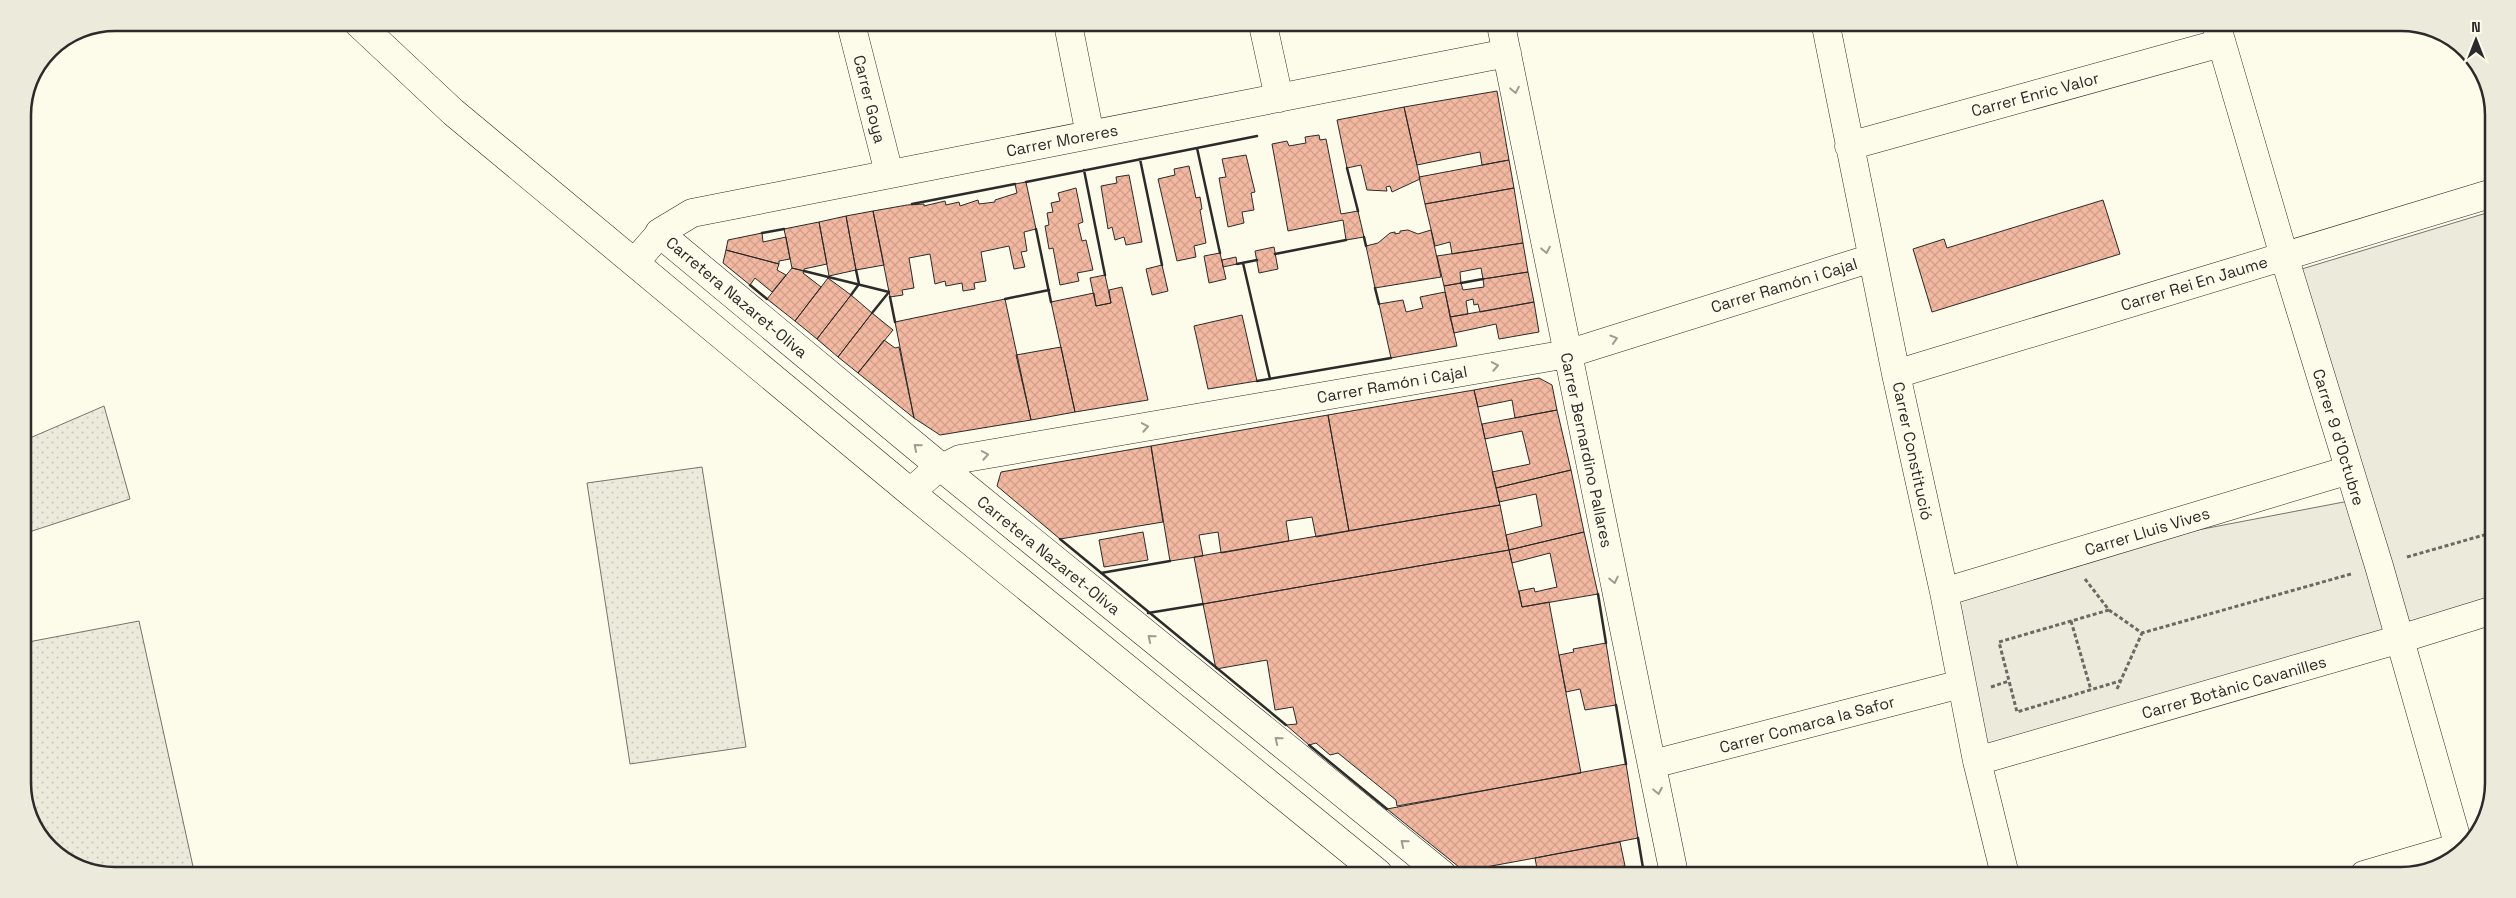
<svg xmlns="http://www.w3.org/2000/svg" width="2516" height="898" viewBox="0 0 2516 898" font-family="'Space Grotesk',sans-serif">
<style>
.grass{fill:url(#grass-dots);stroke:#74746e}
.park{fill:#ecebdb;stroke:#74746e}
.building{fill:url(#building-cross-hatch);stroke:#2b2b2b}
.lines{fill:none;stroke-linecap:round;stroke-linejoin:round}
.minor-casing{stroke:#2b2b2b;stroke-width:29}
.major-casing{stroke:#2b2b2b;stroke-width:29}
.path{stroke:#6a6964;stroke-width:3;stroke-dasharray:4 2.5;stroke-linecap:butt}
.minor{stroke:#fdfbea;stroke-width:28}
.major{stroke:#fdfbea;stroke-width:28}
.wall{stroke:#2b2b2b;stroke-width:2.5}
.oneway{stroke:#9e9d94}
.labels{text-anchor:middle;stroke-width:4;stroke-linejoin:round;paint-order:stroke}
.street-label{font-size:16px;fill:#2b2b2b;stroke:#fdfbea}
.rim{fill:none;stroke:#2b2b2b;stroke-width:2.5}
</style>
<defs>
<pattern id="grass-dots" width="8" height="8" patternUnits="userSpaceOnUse" patternTransform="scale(1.25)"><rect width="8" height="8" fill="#ecebdb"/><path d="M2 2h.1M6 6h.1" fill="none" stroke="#cbcabc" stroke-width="1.8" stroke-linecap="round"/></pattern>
<pattern id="building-cross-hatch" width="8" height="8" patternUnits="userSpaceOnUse" patternTransform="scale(1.25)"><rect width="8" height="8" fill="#f2b8a0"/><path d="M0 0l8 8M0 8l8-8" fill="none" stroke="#d09e8a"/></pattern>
</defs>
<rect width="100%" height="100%" fill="#fdfbea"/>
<path class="grass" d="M104,406L130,499L23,534V441Z
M702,467L746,747L630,764L587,483Z
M139,621L194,871H85L42,840L23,790V643Z"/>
<path class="park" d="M2493,211L2490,597L1977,761L1944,592L2067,555L2349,501L2282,275Z"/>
<path class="building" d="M1497,91L1509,160L1482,165L1480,152L1417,165L1404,107Z
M1404,107L1420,179L1392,192L1390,186L1386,187L1387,191L1367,190L1361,165L1347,168L1337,120Z
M1319,135L1320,140L1326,139L1341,214L1358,211L1364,237L1346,240L1343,220L1288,231L1272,144L1287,141L1289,146L1306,143L1305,137Z
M1246,155L1255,192L1251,193L1254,210L1242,212L1244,223L1228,227L1219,178L1226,177L1222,159Z
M1509,160L1514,188L1425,204L1419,177Z
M1189,166L1196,198L1200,197L1202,209L1200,210L1206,243L1194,246L1196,257L1177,261L1158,179L1175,175L1174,169Z
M1129,175L1142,242L1126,245L1124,237L1115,240L1112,227L1108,229L1101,186L1117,183L1116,177Z
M1026,182L1036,229L1024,232L1027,251L1021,252L1025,267L1014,269L1009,246L981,252L986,281L974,283L975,289L963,291L962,283L946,286L945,281L935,284L930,254L909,258L914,288L902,290L903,295L890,297L873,211L907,205L924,204V206L945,201L946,205L959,202L960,206L978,200L979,204L995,202V200L1017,193L1015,184Z
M1076,188L1083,222L1078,224L1082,241L1086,240L1093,270L1077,273L1079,281L1060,285L1053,248L1049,249L1045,226L1049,225L1047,213L1053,212L1051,203L1060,201L1058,193Z
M1514,188L1523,243L1452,254L1450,242L1435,246L1425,204Z
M2103,200L2120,254L1932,312L1913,249L1944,239L1947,248Z
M873,211L884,265L856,270L846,216Z
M846,216L856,270L829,276L819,222Z
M819,222L827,264L804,269V271L792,268L784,229Z
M1408,230L1418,234L1431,230L1441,277L1375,288L1366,246L1378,243L1390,233L1395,232V234L1400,233V231Z
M762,233L763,242L786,237L790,259L779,261V264L726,250L728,240Z
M1523,243L1528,272L1483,279L1481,268L1460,272L1461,283L1444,286L1437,256Z
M1274,247L1278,269L1259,273L1255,251Z
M726,250L779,264L777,270L786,275L772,292L755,278L750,285L723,263Z
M1220,253L1226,279L1209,283L1204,256Z
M1236,257L1237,264L1223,267L1222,260Z
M1162,265L1168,291L1152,295L1146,269Z
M792,268L804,271L803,273L821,287L795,321L767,299Z
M1528,272L1534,302L1480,312L1478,304L1474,305L1473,299L1466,301L1468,314L1450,317L1444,286L1461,283L1463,290L1484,287L1483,279Z
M1105,275L1111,303L1096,306L1090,278Z
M828,278L851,295L817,339L795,321Z
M1122,287L1148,400L1075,412L1051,302L1094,293L1096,306L1111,303L1109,290Z
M1445,292L1457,346L1391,358L1379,304L1403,300L1406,312L1423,308L1420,297Z
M851,295L872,313L838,357L817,339Z
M1005,299L1031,420L940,435L914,418L895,322Z
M1534,302L1539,332L1499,339L1496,324L1454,333L1450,317Z
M872,313L893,330L858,373L838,357Z
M1242,315L1257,381L1208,389L1194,326Z
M884,340L895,348L899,347L914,418L858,373Z
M1061,347L1075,412L1031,420L1016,355Z
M1539,378L1552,385L1557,410L1515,418L1512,400L1478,407L1474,390Z
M1474,390L1500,505L1349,531L1328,415Z
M1557,410L1571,470L1496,488L1492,472L1530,464L1522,431L1485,439L1482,424Z
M1328,415L1349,531L1316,537L1312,517L1286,521L1289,541L1221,553L1218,532L1199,535L1203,556L1170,561L1151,446Z
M1151,446L1163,522L1060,539L997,486L1001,472Z
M1571,470L1584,532L1509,550L1506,535L1542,526L1536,494L1499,502L1496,488Z
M1500,505L1509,550L1203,604L1194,557Z
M1143,532L1148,560L1104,567L1099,540Z
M1584,532L1598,594L1522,607L1519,591L1534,588L1535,592L1557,587L1550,553L1512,563L1509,550Z
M1509,550L1522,607L1549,602L1581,773L1397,806L1396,800L1338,753L1330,755L1316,743L1309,745L1286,725L1297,724L1293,707L1275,710L1267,660L1216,669L1203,604Z
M1606,643L1616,705L1585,710L1580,689L1566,692L1559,655L1574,652L1573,649Z
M1626,764L1638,838L1535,858L1464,871L1387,809Z
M1620,842L1625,866L1602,869L1603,874H1538L1535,858Z"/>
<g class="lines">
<defs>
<path id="minor" d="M851,24L889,173
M1068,24L1090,135
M1263,25L1279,98
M1501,25L1674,874
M1826,26L1896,374L1944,592L1977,761L2005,875
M2217,27L2284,256L2379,566L2459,847
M1849,146L2221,43
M659,233L942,468L1442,874
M635,262L662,231L692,213L1507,53
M1896,374L2493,193
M912,491L932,473L960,459L1567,354L1872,258
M1944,592L2349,470
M1977,761L2400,639L2490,611
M1653,764L1961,684
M2364,875L2466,845"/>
<path id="major" d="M358,23L453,112L915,496L1378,873"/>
</defs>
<use href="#minor" class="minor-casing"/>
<use href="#major" class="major-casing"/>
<path class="path" d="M2407,557L2491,533
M2085,579L2109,610L2142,633L2351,574
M2109,610L1999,642L2017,712L2120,681
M2071,621L2091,690
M1991,687L2009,681
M2117,689L2142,633"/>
<use href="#minor" class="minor"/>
<use href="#major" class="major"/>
<path class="wall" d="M1140,159L1162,265
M1347,168L1358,211
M1084,170L1105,275
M1026,182L1197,148
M912,204L1015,184
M1036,229L1051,302
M762,233L784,229
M1364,237L1366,246
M1220,253L1197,148L1257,136
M1275,254L1346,240
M1243,263L1270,379
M1237,264L1257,260
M804,271L889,292L872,313
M1461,283L1483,279
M750,285L767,299
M1375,288L1379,304
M851,295L859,284L856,270
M890,297L895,322
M1005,299L1049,290
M1257,381L1391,358
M1060,539L1286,725
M1101,573L1170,561
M1598,594L1606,643
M1148,613L1203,604
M1616,705L1626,764
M1309,745L1387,809
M1638,838L1644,874"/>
</g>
<defs><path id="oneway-chevron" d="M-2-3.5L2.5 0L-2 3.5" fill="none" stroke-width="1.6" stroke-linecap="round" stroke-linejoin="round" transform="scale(1.25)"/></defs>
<g class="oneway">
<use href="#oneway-chevron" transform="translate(1515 90) rotate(79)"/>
<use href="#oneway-chevron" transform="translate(1546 250) rotate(79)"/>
<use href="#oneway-chevron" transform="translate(1614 339) rotate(-17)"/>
<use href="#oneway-chevron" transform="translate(1495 366) rotate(-10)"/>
<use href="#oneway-chevron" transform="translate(1145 427) rotate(-10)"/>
<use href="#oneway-chevron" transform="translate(917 447) rotate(-140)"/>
<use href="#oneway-chevron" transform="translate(985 455) rotate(-10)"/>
<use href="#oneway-chevron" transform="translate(1614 580) rotate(78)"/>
<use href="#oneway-chevron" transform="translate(1151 638) rotate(-141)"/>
<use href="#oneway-chevron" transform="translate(1278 740) rotate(-141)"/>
<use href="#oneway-chevron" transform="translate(1658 791) rotate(79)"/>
<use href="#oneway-chevron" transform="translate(1404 843) rotate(-141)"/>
</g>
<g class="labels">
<g class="street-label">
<text transform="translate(2035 94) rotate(-15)" y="6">Carrer Enric Valor</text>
<text transform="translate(870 99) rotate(76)" y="6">Carrer Goya</text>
<text transform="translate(1062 140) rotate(-11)" y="6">Carrer Moreres</text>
<text transform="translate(2194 283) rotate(-17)" y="6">Carrer Rei En Jaume</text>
<text transform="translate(1784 285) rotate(-17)" y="6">Carrer Ramón i Cajal</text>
<text transform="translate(737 297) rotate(40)" y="6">Carretera Nazaret-Oliva</text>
<text transform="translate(1392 384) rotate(-10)" y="6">Carrer Ramón i Cajal</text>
<text transform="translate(2339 437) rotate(73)" y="6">Carrer 9 d'Octubre</text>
<text transform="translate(1587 450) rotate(78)" y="6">Carrer Bernardino Pallares</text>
<text transform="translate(1913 451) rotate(78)" y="6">Carrer Constitució</text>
<text transform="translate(2147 531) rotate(-17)" y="6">Carrer Lluis Vives</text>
<text transform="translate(1049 555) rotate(39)" y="6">Carretera Nazaret-Oliva</text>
<text transform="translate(2234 687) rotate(-16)" y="6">Carrer Botànic Cavanilles</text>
<text transform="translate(1807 724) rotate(-15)" y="6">Carrer Comarca la Safor</text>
</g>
</g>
<path d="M0 0H2516V898H0ZM115 31H2401A84 84 0 0 1 2485 115V783A84 84 0 0 1 2401 867H115A84 84 0 0 1 31 783V115A84 84 0 0 1 115 31Z" fill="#eceadb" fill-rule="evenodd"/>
<path class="rim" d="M115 31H2401A84 84 0 0 1 2485 115V783A84 84 0 0 1 2401 867H115A84 84 0 0 1 31 783V115A84 84 0 0 1 115 31Z"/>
<g transform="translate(2476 40)" stroke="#fdfbea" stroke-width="4" paint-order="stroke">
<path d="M0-4L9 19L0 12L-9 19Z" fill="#2b2b2b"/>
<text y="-8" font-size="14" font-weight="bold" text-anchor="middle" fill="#2b2b2b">N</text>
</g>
</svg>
